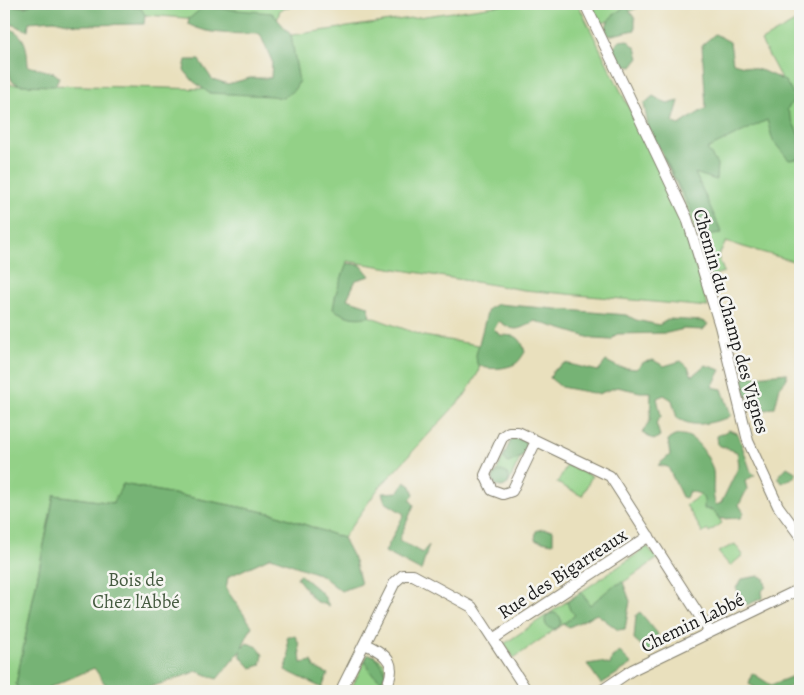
<svg xmlns="http://www.w3.org/2000/svg" width="804" height="695" viewBox="0 0 804 695" font-family="Alegreya,serif">
<style>
.green{fill:#93d187;stroke:#587652}
.forest{fill:#76b374;stroke:#496848}
.lines{fill:none;stroke-linecap:round;stroke-linejoin:round}
.street-casing{stroke:#827e6c;stroke-width:12}
.street{stroke:#fff;stroke-width:10}
.labels{text-anchor:middle;stroke-width:5;stroke-linejoin:round;paint-order:stroke}
.street-label{font-size:19px;fill:#1c1c1c;stroke:#f6f6f2}
.park-label{font-size:19px;fill:#465b41;stroke:#f6f6f2}
</style>
<rect width="100%" height="100%" fill="#f6f6f2"/>
<filter id="ink" filterUnits="userSpaceOnUse"><feTurbulence type="fractalNoise" baseFrequency=".02" numOctaves="2"/><feDisplacementMap in="SourceGraphic" scale="10" xChannelSelector="R" yChannelSelector="G"/><feConvolveMatrix kernelMatrix="1 2 1 2 8 2 1 2 1" color-interpolation-filters="sRGB"/></filter>
<filter id="wash" filterUnits="userSpaceOnUse"><feTurbulence type="fractalNoise" baseFrequency=".0096" numOctaves="4" result="noise"/><feDisplacementMap in="SourceGraphic" scale="20" xChannelSelector="R" yChannelSelector="G"/><feGaussianBlur stdDeviation="1.12" result="paint"/><feColorMatrix in="noise" values="0 0 0 0 0 0 0 0 0 0 0 0 0 0 0 0 0 1.4 0 .05"/><feComposite in="paint" operator="in"/></filter>
<g filter="url(#wash)">
<rect width="100%" height="100%" fill="#e9e0bd"/>
<path class="green" d="M4,4H299L280,10L276,25Z
M509,4H578L677,206L708,307L524,290L347,261L338,305L424,336L484,346L478,373L465,395L378,489L343,538L275,514L123,484L114,503L54,495L16,684L19,691H4V84L287,91L278,37Z
M591,4H646L601,24Z
M800,19V263L726,242L718,256L724,272L711,276C698,234 683,195 662,156L785,86L761,41Z
M515,437L525,441L526,446L508,484L499,486L493,479L511,440Z
M567,465L592,476L582,496L557,483Z
M702,494L722,523L709,532L708,530L703,533L686,505Z
M735,544L743,555L730,566L718,552Z
M643,547H648L657,559L514,658L504,644L643,550Z
M368,654C393,662 386,673 377,691H350Z"/>
<path class="forest" d="M33,4H87L141,8L145,15L144,24L77,25L54,20L29,22L28,31L4,21V5L25,7Z
M203,7L272,13L291,35L299,82L294,90L283,98L271,96L209,93L193,81L184,70L186,60H199L212,79L228,84L250,78H271L272,61L260,34C236,33 210,36 188,24L189,19Z
M627,7L635,19V30L608,36L605,30C608,17 615,12 627,7Z
M11,29C27,37 27,50 28,66L54,73L59,77L55,86L20,85L12,81C6,67 1,43 11,29Z
M715,34L730,42L733,63L763,71L785,81L796,98L787,109L800,138V156L797,159L789,160L773,141L767,120L707,149L717,164L716,180L695,173L722,233L704,235L648,126L644,104L653,96L667,104L679,101L673,122L679,125L706,108L702,45Z
M627,40L636,48L639,58L632,67L626,66L612,49L620,41Z
M347,263L361,265L370,276L356,280L347,299L368,306L370,316C355,320 346,317 333,309L336,293Z
M497,304L626,315L636,320L659,325L669,319L702,321L708,324L703,330L684,329L667,333L617,334L611,340L594,339L535,321C517,330 516,333 499,321L494,329L500,335C517,336 520,335 525,352C523,355 519,362 515,364C506,369 485,371 477,364L476,355L488,309Z
M653,360L664,366L681,361L688,367L692,376L705,365L721,370L712,387L722,389L731,415L728,418C708,423 695,429 677,418L672,400L664,395L657,398L661,416L656,423L660,436L654,440L642,433L650,420L651,392H640L617,387L598,394L561,387L550,378L553,371L565,363L598,371L606,361L618,367L636,369L644,362Z
M787,373L786,380L780,387L775,407L766,410L741,392V380L745,377Z
M729,430L738,434L751,472L755,475L745,481L747,489L739,505L744,513L741,518L720,519L713,510L704,509C705,495 702,494 689,491L686,498L682,497L668,467L658,465L670,455L668,440C688,424 705,449 712,467C716,478 710,492 716,505L721,503L739,466L737,452L718,445L717,436Z
M515,437L525,441L527,450L521,457L508,463L503,457L511,440Z
M787,467L797,473L793,478L782,483L778,477Z
M493 479a8 8 0 1 1 16 0a8 8 0 1 1-16 0Z
M405,482L411,486L414,495L410,500L414,505L399,540L422,553L429,545L421,571L385,552L404,514L385,502L382,493L398,492Z
M123,484L275,514L343,538L355,561L361,584L341,591L321,575L271,557L228,577L226,589L252,626L242,647L247,643L258,647L263,655L261,665L251,668L241,657V650L217,679L197,671C178,678 135,695 114,691C105,688 100,675 94,668L41,691H19L16,684L54,495L113,503Z
M542,529L553,530V543L535,540L536,531Z
M299,574L323,594L329,606L315,601L297,578Z
M759,576L764,578L766,587L762,591L763,598L747,605L736,588L742,579Z
M623,582L630,601L625,629L618,630L597,614L569,627L563,624L575,615L570,610L567,602L581,592L590,605L613,586Z
M640,612L658,634L650,653L634,639L636,615Z
M545 621a8 8 0 1 1 16 0a8 8 0 1 1-16 0Z
M287,636H295L299,644L301,663L312,661L315,668L328,674L322,688L285,670L289,658Z
M620,652L632,664L601,684L587,664L601,662L610,665L612,657Z
M368,654L375,656L386,672L382,681L371,673L365,661Z
M752,673L771,685L793,676L800,682L781,691H760L749,684Z"/>
</g>
<g filter="url(#ink)">
<g class="lines">
<defs>
<path id="street" d="M585,4L687,218L720,326L748,441L778,506L800,536
M536,441L512,491L503,494L492,490L485,475L503,436L509,432H518L610,476L710,632
M493,639L649,536
M365,644C389,655 399,665 384,691
M343,691V686L395,582L403,575H413L472,607L527,691
M601,691L632,670L800,589"/>
</defs>
<use href="#street" class="street-casing"/>
<use href="#street" class="street"/>
</g>
</g>
<g class="labels">
<g class="street-label">
<text transform="translate(732 321) rotate(74)" y="7">Chemin du Champ des Vignes</text>
<text transform="translate(562 573) rotate(-33)" y="7">Rue des Bigarreaux</text>
<text transform="translate(692 622) rotate(-26)" y="7">Chemin Labbé</text>
</g>
<g class="park-label">
<text x="136" y="586">Bois de<tspan x="136" dy="22">Chez l'Abbé</tspan></text>
</g>
</g>
<rect width="804" height="695" fill="none" stroke="#f6f6f2" stroke-width="20"/>
</svg>
